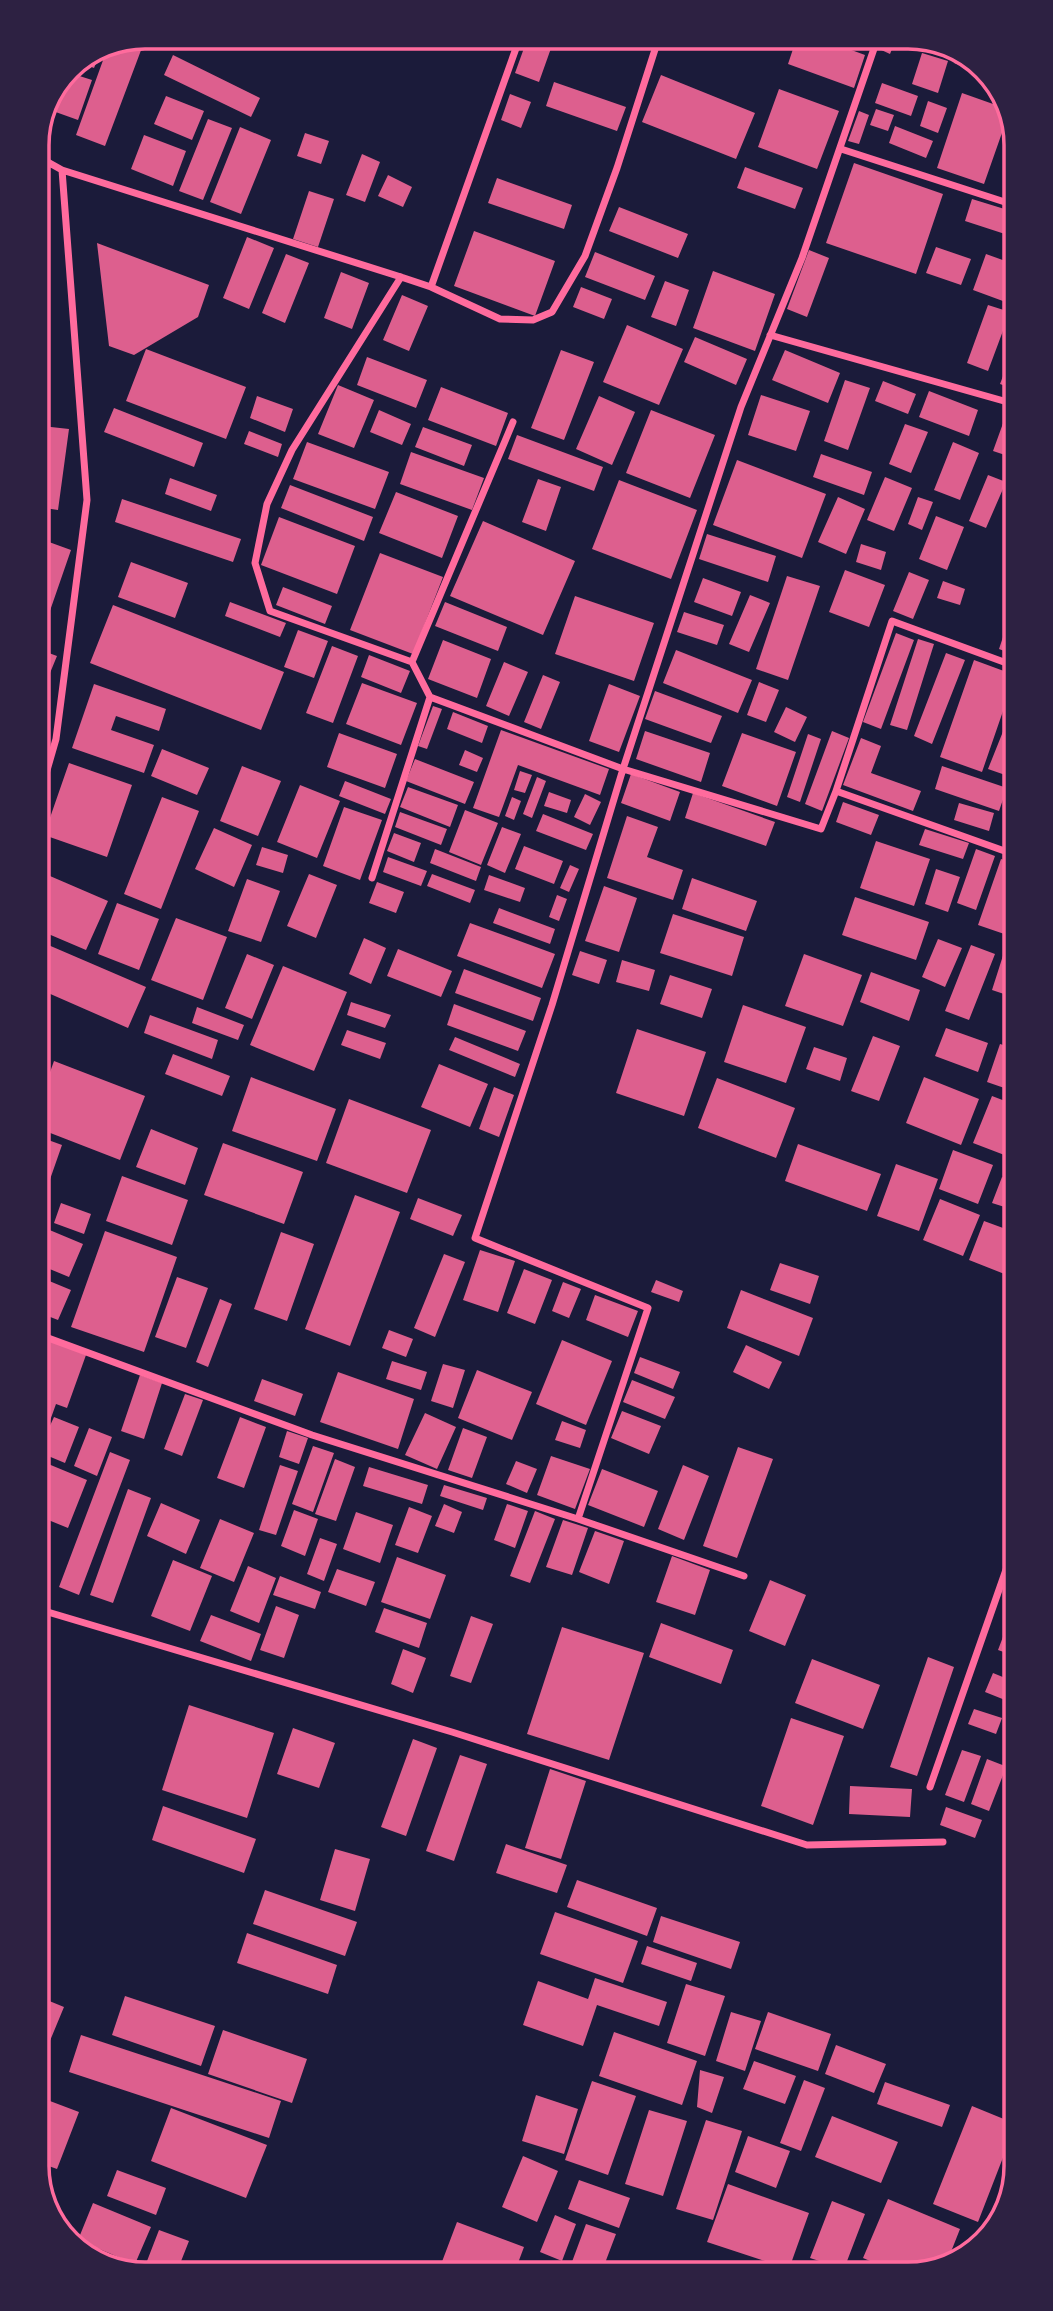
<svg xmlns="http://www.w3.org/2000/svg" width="1053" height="2311" viewBox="0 0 1053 2311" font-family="'DejaVu Sans',sans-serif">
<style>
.building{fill:#dd5f8e}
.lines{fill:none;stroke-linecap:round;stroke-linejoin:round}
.minor{stroke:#ff6b9d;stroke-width:7}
.rim{fill:none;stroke:#ff6b9d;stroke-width:3.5}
</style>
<rect width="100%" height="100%" fill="#1b1b3a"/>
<path class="building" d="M146,37L105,146L76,135L106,52Z
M528,37H555L539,82L515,73Z
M797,37H816L865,55L854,88L788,64Z
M839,37H861L859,44Z
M882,37H897L890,54L877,48Z
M922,53L948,61L938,93L912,84Z
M958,53L973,58L969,68L954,63Z
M173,55L260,98L251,117L164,75Z
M99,56L94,68L81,63L89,59Z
M67,72L92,80L78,120L50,110Z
M661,75L755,113L736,159L642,122Z
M554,82L626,107L617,131L546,106Z
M882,83L918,96L911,116L875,103Z
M779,89L839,111L817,169L758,147Z
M962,93L1010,110L984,184L937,168Z
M510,94L531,102L521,128L501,120Z
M166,96L204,111L192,140L154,124Z
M928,101L947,108L938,133L920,126Z
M876,109L894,115L888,131L870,125Z
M859,111L869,115L859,144L848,141Z
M208,119L232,128L203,200L179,191Z
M895,126L933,141L926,158L889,143Z
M240,127L271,140L241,214L210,202Z
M305,133L329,141L321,164L297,156Z
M144,135L186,151L173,186L131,169Z
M362,154L380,162L365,202L346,195Z
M37,160L51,166L37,201Z
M854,163L943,194L916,274L826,243Z
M745,167L803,188L795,209L737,188Z
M388,175L412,187L403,207L378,196Z
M497,178L572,205L564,229L488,203Z
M309,191L334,199L318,247L293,239Z
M972,199L1011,211L1008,235L965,221Z
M619,207L688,234L678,258L609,231Z
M474,231L555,261L535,316L454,286Z
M247,237L274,248L249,309L223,298Z
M97,243L209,285L198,317L134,355L109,346Z
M936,247L971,259L961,285L926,273Z
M809,250L829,258L807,317L787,309Z
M595,252L655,276L645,300L585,277Z
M286,254L309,263L285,323L262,313Z
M986,254L1011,263V304L973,290Z
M713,271L775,294L755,351L693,328Z
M341,272L369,283L352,329L324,318Z
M665,281L689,290L676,326L651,317Z
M581,287L612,299L604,319L573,307Z
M402,295L428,306L409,351L383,340Z
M988,305L1010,312L988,371L967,363Z
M627,325L683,349L659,405L603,382Z
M695,337L747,359L736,385L684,362Z
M146,349L246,387L226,439L126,401Z
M561,350L594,362L564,440L531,428Z
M785,350L840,373L828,403L772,380Z
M1011,355V388L1000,384Z
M367,357L427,380L416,408L357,385Z
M845,380L870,388L848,450L824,441Z
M883,381L916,394L908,414L875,401Z
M338,385L374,400L354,448L318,434Z
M441,387L508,413L496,446L428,420Z
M929,391L978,410L969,436L919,417Z
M761,395L810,411L796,451L748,435Z
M257,396L293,409L285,432L250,418Z
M599,396L635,412L612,465L576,449Z
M114,408L203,443L194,467L104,432Z
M379,410L411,424L402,445L370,432Z
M651,410L715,435L690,498L626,473Z
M1006,415L1011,417V457L993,451Z
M905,424L928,432L911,473L889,464Z
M42,426L69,429L58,510L38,507V458Z
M423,427L472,445L464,466L415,447Z
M249,431L282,444L278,457L244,444Z
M517,435L603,467L594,491L508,459Z
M307,442L389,472L375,509L293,479Z
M953,442L979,453L960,500L934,490Z
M411,452L484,478L472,510L400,484Z
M821,454L872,472L864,495L813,477Z
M737,460L826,494L802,558L713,525Z
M988,475L1006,482L986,528L969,521Z
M885,477L912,488L894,531L867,520Z
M170,478L217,495L211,511L165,494Z
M538,479L561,487L546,531L522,522Z
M619,480L697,510L671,579L592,549Z
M290,485L373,517L364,541L281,508Z
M396,492L458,516L442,558L379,533Z
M838,497L865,509L846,554L818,542Z
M918,497L933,502L922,530L908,524Z
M122,499L241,539L233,562L115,522Z
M936,516L964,527L947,570L919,559Z
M279,517L355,546L337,594L261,565Z
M483,521L575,561L543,635L450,596Z
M707,534L776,556L768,582L699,559Z
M38,538L71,550L43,631L38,629Z
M861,544L886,552L881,570L856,562Z
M380,553L443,577L413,654L350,630Z
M131,562L188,583L175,618L118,597Z
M845,570L885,585L869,627L829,612Z
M909,572L929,580L913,619L893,611Z
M787,576L820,586L788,680L756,669Z
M703,578L741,592L732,616L694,602Z
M943,581L965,589L960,605L937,598Z
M283,587L332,606L325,624L276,605Z
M750,595L770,603L749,652L729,644Z
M575,596L654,623L634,681L555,654Z
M230,602L286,623L280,637L225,616Z
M445,602L507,627L498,651L435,626Z
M113,605L284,672L261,730L90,663Z
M684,612L724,625L717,645L677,632Z
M1011,613H1012V654L999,649Z
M298,630L328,641L314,678L284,667Z
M896,633L914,640L881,729L863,722Z
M918,639L934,644L907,730L890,725Z
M443,640L491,659L477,698L428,679Z
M332,646L358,656L333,723L306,713Z
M38,649L57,656L43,690L38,688Z
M676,650L752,680L738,713L663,683Z
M946,653L965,660L932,744L914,736Z
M369,655L410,671L401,693L361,677Z
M974,660L1012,674V685L982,772L940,757Z
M504,662L528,672L509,716L486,706Z
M543,675L560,682L541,729L524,722Z
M759,682L779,690L766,722L747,715Z
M362,683L417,703L401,745L346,724Z
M94,684L166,709L159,731L116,716L111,730L154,745L144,773L72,748Z
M609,684L640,696L619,752L589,741Z
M655,691L722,716L711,743L645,719Z
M433,706L442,709L427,749L418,746Z
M786,707L807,717L795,742L774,732Z
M1012,709V773L1011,777L988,769Z
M453,712L488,726L482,743L447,729Z
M501,730L609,769L600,795L518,765L499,817L473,808Z
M645,731L710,753L701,782L636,759Z
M832,731L849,738L822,811L805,804Z
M339,733L397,754L385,788L327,767Z
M742,733L796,752L777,806L722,786Z
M808,734L821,739L800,802L787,797Z
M861,738L881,746L871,773L921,791L913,811L843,785Z
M162,749L209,768L197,795L151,776Z
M465,750L483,758L477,772L459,765Z
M415,759L474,782L465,804L406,781Z
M69,763L132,785L107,857L44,835Z
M242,766L281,781L258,836L220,821Z
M942,766L1007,788L999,811L935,789Z
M520,771L532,775L525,793L514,790Z
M631,774L680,792L670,821L621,803Z
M537,777L546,781L532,818L523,814Z
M345,781L391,799L385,814L339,796Z
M300,785L340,801L317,858L277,842Z
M408,787L458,805L450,827L400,807Z
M549,792L571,800L567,813L544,806Z
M693,793L775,822L766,846L685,818Z
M585,794L601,802L590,825L574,817Z
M162,797L199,811L161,909L124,894Z
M512,797L521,801L514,820L505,816Z
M843,802L879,815L871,835L836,822Z
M959,803L994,813L989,831L954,820Z
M344,807L382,820L360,880L323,866Z
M465,810L498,823L481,865L449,852Z
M400,812L447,829L441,845L395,827Z
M543,814L593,834L586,850L536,831Z
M627,816L658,827L647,857L683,870L673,900L607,878Z
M502,827L521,834L505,873L487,865Z
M214,828L252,845L234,887L195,869Z
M925,829L969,843L963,859L919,845Z
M394,833L421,843L414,862L387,851Z
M876,841L930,859L914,906L860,888Z
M524,846L563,861L554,884L515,869Z
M262,847L288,855L283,873L256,865Z
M435,849L481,867L476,881L430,863Z
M976,849L995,856L976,910L957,903Z
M388,857L427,871L421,886L383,872Z
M1001,859L1013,863V937L978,925Z
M570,865L579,869L569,892L560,888Z
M936,869L960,877L948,912L925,904Z
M43,873L108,901L86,950L39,930V883Z
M309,874L337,885L316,938L287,926Z
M432,874L475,890L470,903L427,886Z
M489,875L525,888L520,902L484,890Z
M692,878L757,901L746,931L682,909Z
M247,879L280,891L261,942L228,931Z
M377,882L404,892L396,913L369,903Z
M604,886L637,898L619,952L585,941Z
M557,895L567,899L559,921L549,917Z
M855,897L929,922L916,960L842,935Z
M117,903L159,919L139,970L98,954Z
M499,908L555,929L550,944L493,923Z
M673,914L744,937L732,976L660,953Z
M176,918L227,937L203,1000L151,980Z
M470,923L555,954L542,988L457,956Z
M364,938L386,948L371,984L349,974Z
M938,939L962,948L945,987L922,977Z
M39,941L146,987L128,1028L39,989Z
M1007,943L1013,944V997L992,990Z
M971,945L995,954L969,1020L945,1011Z
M398,949L452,971L441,997L387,976Z
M580,951L607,960L599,984L572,975Z
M247,954L274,965L252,1019L225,1008Z
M804,954L862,975L843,1026L785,1006Z
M622,960L655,970L649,991L616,982Z
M283,966L347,992L314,1071L250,1045Z
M464,969L541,998L533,1021L455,993Z
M871,972L920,990L909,1021L860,1002Z
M670,975L712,989L702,1018L660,1004Z
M351,1002L391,1015L385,1028L347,1015Z
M454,1004L526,1031L518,1051L447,1025Z
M743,1005L806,1027L786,1083L724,1062Z
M197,1007L244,1025L238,1040L192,1023Z
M150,1015L218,1040L212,1059L144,1033Z
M946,1028L988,1043L978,1072L935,1056Z
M637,1029L706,1052L684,1116L616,1093Z
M347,1030L386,1043L380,1059L341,1045Z
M873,1036L900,1046L879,1101L851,1091Z
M455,1037L520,1064L515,1077L449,1050Z
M1000,1044L1013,1048V1091L987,1082Z
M814,1047L847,1058L840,1081L806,1069Z
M173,1054L230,1076L222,1096L165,1074Z
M54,1061L145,1096L120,1160L40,1129V1100Z
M439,1064L488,1084L470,1127L421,1107Z
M251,1077L336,1109L317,1161L232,1131Z
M924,1077L979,1099L961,1145L906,1123Z
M717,1078L795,1108L776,1158L698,1128Z
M494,1087L514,1095L499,1137L479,1129Z
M992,1096L1013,1104V1139L1007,1156L973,1143Z
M349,1099L431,1130L407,1193L326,1163Z
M151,1129L198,1148L185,1185L136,1167Z
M40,1137L62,1145L40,1208Z
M223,1143L303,1172L284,1224L204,1195Z
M798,1144L881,1174L867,1211L785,1181Z
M953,1150L993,1165L978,1204L939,1189Z
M896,1164L938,1179L919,1231L877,1216Z
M122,1176L188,1200L172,1245L106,1221Z
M1002,1177L1013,1182L1014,1210L992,1203Z
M355,1195L400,1212L350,1346L305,1329Z
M418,1198L462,1215L453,1236L410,1219Z
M940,1199L980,1215L963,1256L923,1240Z
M61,1203L91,1214L84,1234L54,1223Z
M984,1221L1014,1232V1258L1007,1275L969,1260Z
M40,1226L83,1244L69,1277L40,1265Z
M105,1231L177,1257L144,1352L71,1327Z
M281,1232L314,1244L287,1321L254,1309Z
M480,1250L515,1261L498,1312L463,1300Z
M444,1254L465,1262L435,1337L414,1328Z
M780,1263L819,1276L810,1304L770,1290Z
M524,1269L552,1280L535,1324L507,1313Z
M177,1277L208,1288L186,1348L155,1337Z
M42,1278L71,1290L58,1320L40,1313Z
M656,1280L683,1291L679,1302L651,1292Z
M563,1282L581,1289L569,1318L552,1311Z
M741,1290L813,1318L799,1356L727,1328Z
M595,1295L638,1311L628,1337L586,1320Z
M220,1299L232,1304L208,1367L196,1362Z
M389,1330L413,1339L406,1357L382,1348Z
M40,1337L86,1355L67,1408L56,1404L42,1443L54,1417L79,1427L65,1463L41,1453Z
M562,1340L612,1361L586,1425L536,1404Z
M746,1345L782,1362L769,1389L733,1372Z
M640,1357L680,1372L673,1389L634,1373Z
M392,1361L427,1372L421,1390L386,1379Z
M443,1364L465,1370L453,1408L431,1401Z
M477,1370L532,1392L512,1440L458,1418Z
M338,1372L414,1399L398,1449L320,1422Z
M140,1375L162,1383L144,1439L121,1431Z
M262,1379L303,1394L295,1416L254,1401Z
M632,1380L675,1397L665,1419L623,1402Z
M185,1394L203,1400L182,1456L164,1449Z
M622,1411L661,1426L649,1454L611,1438Z
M425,1413L456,1427L437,1469L405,1455Z
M240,1417L266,1427L244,1488L217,1478Z
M562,1421L586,1430L580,1448L555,1440Z
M89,1428L112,1437L97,1476L74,1466Z
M463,1428L487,1437L472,1478L448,1470Z
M287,1431L308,1438L299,1464L279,1457Z
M313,1446L334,1453L313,1512L292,1504Z
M738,1447L773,1459L737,1558L703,1546Z
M110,1452L130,1460L79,1595L59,1587Z
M551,1456L590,1469L575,1509L537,1495Z
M335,1459L355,1467L336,1521L315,1514Z
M41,1461L87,1480L68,1528L41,1517Z
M516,1461L537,1469L527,1493L506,1484Z
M280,1465L298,1471L276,1535L259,1530Z
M683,1465L709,1476L684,1540L658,1529Z
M369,1467L428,1485L422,1504L363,1486Z
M602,1469L658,1491L644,1527L588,1505Z
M444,1485L487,1498L483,1510L440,1496Z
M128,1489L151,1498L113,1603L90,1595Z
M161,1503L200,1520L186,1554L147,1536Z
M444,1504L462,1512L454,1533L435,1526Z
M507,1504L528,1511L515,1548L494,1540Z
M409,1507L432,1516L418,1553L395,1545Z
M294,1510L318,1519L305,1556L281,1546Z
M535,1511L555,1519L530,1583L510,1576Z
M356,1512L393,1525L380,1563L343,1549Z
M220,1519L254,1533L234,1582L200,1568Z
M563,1520L588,1528L572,1575L546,1567Z
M595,1531L624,1541L609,1584L579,1572Z
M320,1538L337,1544L324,1581L307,1574Z
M672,1556L710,1570L695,1615L656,1602Z
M397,1557L446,1575L430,1619L381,1602Z
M173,1560L212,1576L190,1631L151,1616Z
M248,1566L276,1578L259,1623L230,1611Z
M337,1569L375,1582L366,1606L328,1592Z
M280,1576L321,1592L315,1609L273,1595Z
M770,1580L806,1595L785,1646L749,1631Z
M276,1606L299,1615L284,1658L260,1650Z
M384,1608L427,1623L419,1648L375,1632Z
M211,1615L261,1634L251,1661L200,1641Z
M471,1616L493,1624L471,1683L450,1676Z
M1009,1621L1015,1623V1656L998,1650Z
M661,1623L733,1650L721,1684L649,1657Z
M562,1627L644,1653L609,1760L527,1734Z
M403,1649L426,1658L413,1693L391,1684Z
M928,1657L954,1667L917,1776L890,1767Z
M812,1659L880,1685L863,1729L795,1703Z
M993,1673L1015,1682V1704L985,1692Z
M189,1705L274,1733L247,1818L162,1790Z
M974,1709L1002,1718L996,1734L968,1724Z
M791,1718L844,1736L813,1825L761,1806Z
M293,1728L335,1743L319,1788L277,1774Z
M413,1739L437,1748L406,1836L381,1827Z
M1015,1739V1773L1005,1770L989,1811L971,1804L987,1759L1005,1766Z
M962,1750L981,1756L964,1802L945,1795Z
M460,1755L487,1764L454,1861L426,1851Z
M550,1769L586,1781L561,1859L525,1848Z
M850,1786L912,1789L910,1817L849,1814Z
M163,1806L256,1839L244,1873L152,1840Z
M946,1807L982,1820L975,1838L940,1825Z
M506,1844L567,1865L557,1893L496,1873Z
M335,1849L370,1859L355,1911L320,1900Z
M577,1880L657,1908L647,1936L567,1907Z
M265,1890L357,1922L345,1956L253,1924Z
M555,1912L638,1941L623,1983L540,1954Z
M661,1916L740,1942L731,1969L653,1942Z
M247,1933L337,1965L328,1994L237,1963Z
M647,1946L697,1963L691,1981L641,1964Z
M595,1978L667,2002L659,2026L597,2005L583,2046L523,2025L538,1981L588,1999Z
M686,1984L725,1996L705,2056L667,2043Z
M125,1996L215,2026L201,2066L112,2035Z
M42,1998L64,2007L42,2060Z
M731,2012L761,2021L745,2071L716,2061Z
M768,2012L831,2034L818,2071L755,2049Z
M223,2030L307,2059L292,2103L208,2074Z
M614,2032L697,2061L682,2105L599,2076Z
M81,2035L281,2101L269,2138L69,2072Z
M836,2045L886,2064L874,2093L825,2074Z
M754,2061L796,2076L785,2104L743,2089Z
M700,2070L724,2077L712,2113L697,2107Z
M804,2080L825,2088L801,2151L780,2143Z
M592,2081L636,2096L608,2175L565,2160Z
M885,2082L950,2105L942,2127L877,2104Z
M536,2095L578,2109L564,2154L522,2141Z
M42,2098L79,2112L57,2169L43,2164Z
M972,2106L1016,2124L978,2222L933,2204Z
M171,2108L267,2145L246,2198L151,2161Z
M649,2110L687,2121L663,2196L625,2184Z
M832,2116L898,2142L881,2183L815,2157Z
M706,2120L742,2131L713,2220L676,2209Z
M748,2136L790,2151L776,2188L735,2172Z
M523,2156L558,2171L537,2222L502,2207Z
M117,2170L166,2188L156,2215L107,2196Z
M579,2180L630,2198L619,2228L568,2209Z
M728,2184L809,2213L789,2269L707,2242Z
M888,2199L960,2229L945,2267L889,2269L863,2258Z
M832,2201L865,2214L844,2269L810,2258Z
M93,2203L151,2227L135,2264L78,2240Z
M555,2215L576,2224L562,2261L540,2252Z
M457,2222L524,2247L515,2271L454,2272L440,2267Z
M586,2224L616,2234L602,2271L569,2270Z
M159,2230L189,2241L176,2274H142Z"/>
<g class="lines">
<path class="minor" d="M841,149L1011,204
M37,156L62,170L87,500L56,739L39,798
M62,170L401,277L431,287L500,319L533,320L552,312L585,256L617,168L659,37
M401,277L292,450L267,504L255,563L270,611L412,662L430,697
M431,287L520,37
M770,335L1011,403
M412,662L513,422
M836,791L892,621L1012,665
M372,878L430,697L623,769L821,829L836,791L1013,854
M40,1335L312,1435L578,1519L648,1308L475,1238L552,1005L623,769L741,407L802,258L878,37
M578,1519L744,1576
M41,1610L452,1732L807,1845L943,1842
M930,1787L1014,1547"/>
</g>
<path d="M0 0H1053V2311H0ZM145 49H908A96 96 0 0 1 1004 145V2166A96 96 0 0 1 908 2262H145A96 96 0 0 1 49 2166V145A96 96 0 0 1 145 49Z" fill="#2d2142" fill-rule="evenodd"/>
<path class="rim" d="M145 49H908A96 96 0 0 1 1004 145V2166A96 96 0 0 1 908 2262H145A96 96 0 0 1 49 2166V145A96 96 0 0 1 145 49Z"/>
</svg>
